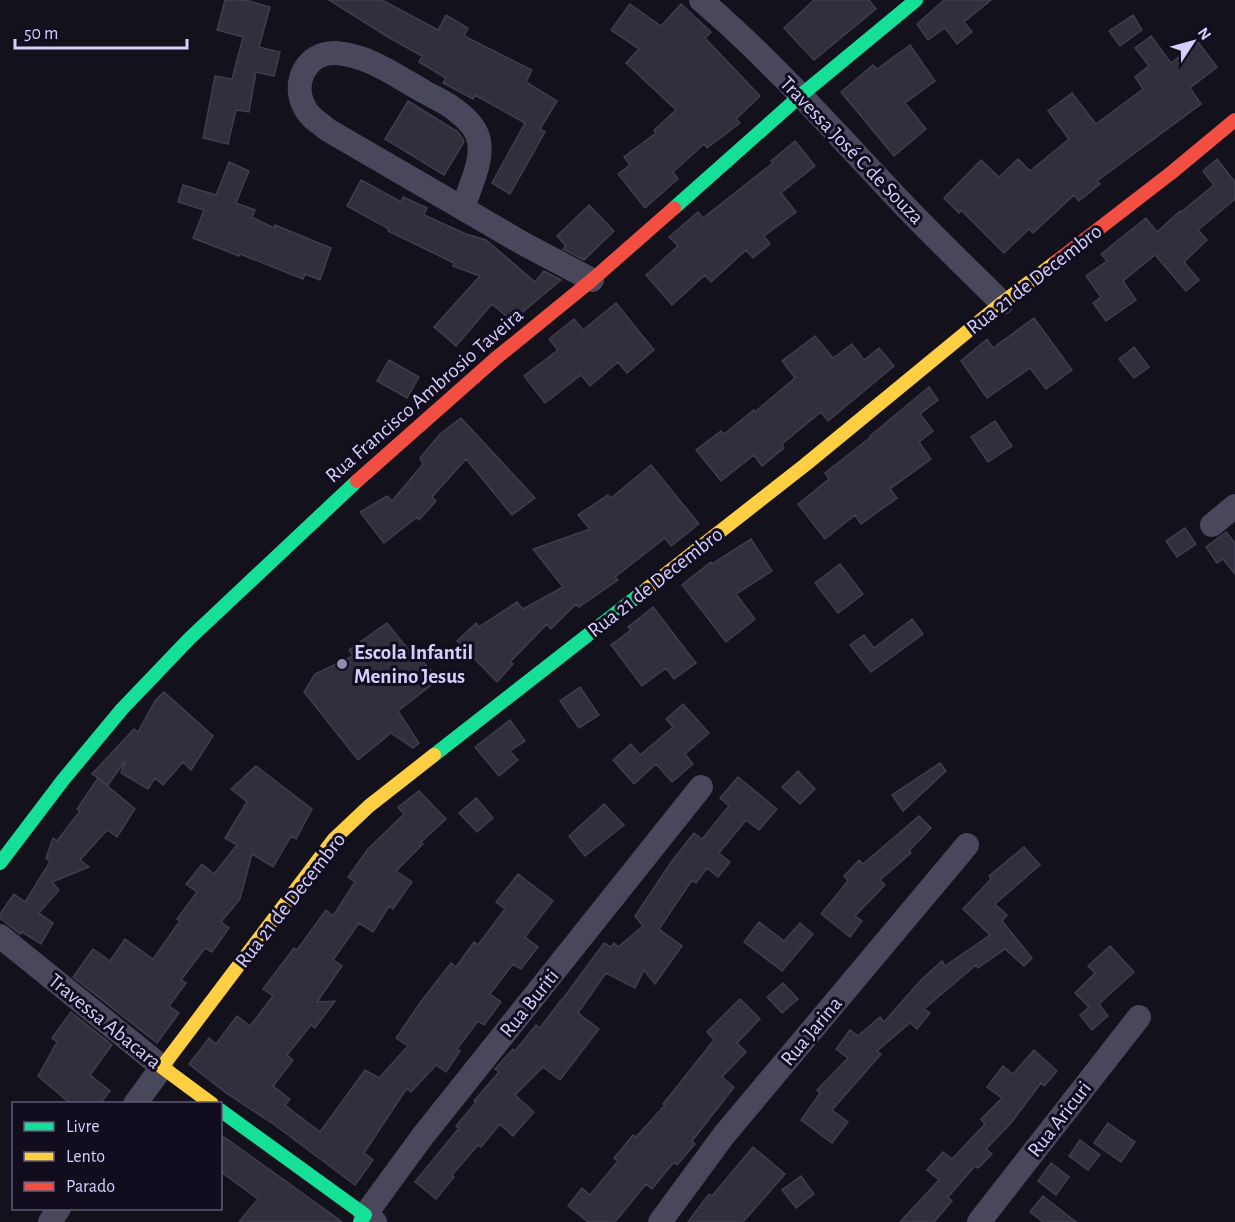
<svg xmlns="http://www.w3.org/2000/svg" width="1235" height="1222" viewBox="0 0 1235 1222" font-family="'Alegreya Sans',sans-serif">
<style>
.building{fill:#322f3d;stroke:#413c4e;stroke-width:1.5}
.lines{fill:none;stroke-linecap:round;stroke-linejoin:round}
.street{stroke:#49475c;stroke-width:24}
.fast{stroke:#16e098;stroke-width:14}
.slow{stroke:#ffcf43;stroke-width:14}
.jam{stroke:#f24e42;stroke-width:14}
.poi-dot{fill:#928cae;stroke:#110d1f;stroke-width:2}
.labels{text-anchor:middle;stroke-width:6;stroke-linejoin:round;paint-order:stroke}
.street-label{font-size:21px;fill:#d6cefd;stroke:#110d1f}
.poi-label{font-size:21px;font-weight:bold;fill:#d6cefd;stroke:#110d1f;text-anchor:start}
</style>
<rect width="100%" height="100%" fill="#13111b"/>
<path class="building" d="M225,0H245L270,7L259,47L280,52L274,76L256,72L249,112L236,110L228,144L203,138L215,76L232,79L243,37L217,30Z
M329,0H382L438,30L446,15L468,28L464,36L532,70L526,82L557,101L540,129L545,132L510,194L492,183L525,123L475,95L473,99L443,83L446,78L419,62L422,56L388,37Z
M814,0H869L876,9L814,60L784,28Z
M944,0H991L964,22L972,32L957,44L945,28L928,40L917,24Z
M630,4L661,26L681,4L711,32L705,38L760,96L736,119L740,123L707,148L704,144L673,172L678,179L645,208L618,174L630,165L624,157L656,133L654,130L676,110L626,63L639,49L611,30Z
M1133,15L1142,30L1120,46L1109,31Z
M1151,36L1171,63L1198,42L1217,67L1190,88L1201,104L1097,181L1100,184L1079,201L1074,195L1033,233L1029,229L1004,253L961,210L959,213L944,198L981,160L999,177L1018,159L1030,171L1069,139L1048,111L1072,93L1096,124L1143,89L1135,77L1149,66L1135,48Z
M910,45L935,81L905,103L926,129L894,156L841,92L873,65L877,69Z
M408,101L458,132L463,139L464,142L444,175L385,139Z
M795,141L815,166L781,193L796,212L764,236L770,244L753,258L746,250L711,282L705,275L672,305L646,275L678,246L669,237L698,212L703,218L773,163L771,161Z
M1217,159L1235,182V199L1198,230L1207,240L1184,262L1199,280L1186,291L1155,255L1123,281L1136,300L1106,321L1093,303L1101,297L1086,276L1107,261L1101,254L1146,218L1157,232L1180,211L1181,212L1214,185L1203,171Z
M229,162L249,171L236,203L255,210L252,217L274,228L275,225L331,248L320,280L305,274L303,279L240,254L239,256L193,238L204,210L178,202L183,185L216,195Z
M361,180L401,202L403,197L427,208L424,215L466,234L486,240L535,282L544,271L561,280L512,321L492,304L456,346L434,327L480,276L453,266L454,263L388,231L389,229L347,206Z
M589,205L614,231L584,260L563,249L566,246L557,236Z
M616,303L654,350L627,373L618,362L590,386L581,375L545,403L524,376L558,350L549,339L574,319L583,330Z
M1034,318L1072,370L1046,389L1030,368L987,398L961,361L987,339L993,348Z
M815,336L833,358L852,344L864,360L879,348L894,366L828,421L821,412L782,444L784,448L762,466L754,455L721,481L696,450L721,431L724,434L754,410L755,412L795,378L782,361Z
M1134,347L1149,367L1134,378L1119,359Z
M389,360L419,377L407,398L377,381Z
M929,387L938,400L920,414L933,431L919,442L931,459L890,489L897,498L861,524L855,515L825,539L798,504L829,479L825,473L871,437L870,436Z
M461,418L535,498L512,515L466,459L432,497L436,501L419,520L417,517L384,543L360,512L387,496L392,501L423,464L420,458L440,434Z
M995,421L1012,446L988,462L971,437Z
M651,465L699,524L671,546L665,538L615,577L618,580L579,607L576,604L551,629L547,624L510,662L513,664L497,682L457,641L476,623L479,627L517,602L523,609L563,587L533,549L590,529L578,515L608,495L611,498Z
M1185,528L1196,544L1177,557L1166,541Z
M1226,532L1235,543V574L1223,559L1217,563L1206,547Z
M751,539L772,571L736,594L755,619L726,642L682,585L711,562L712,564Z
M840,564L863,594L838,613L815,583Z
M653,607L696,663L674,679L666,668L642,686L611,645L631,630L628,627Z
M912,619L923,634L871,672L850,645L864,635L874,648Z
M387,623L411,653L413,651L439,679L398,711L419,743L413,748L391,733L358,760L304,692L315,674L353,656L349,650Z
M580,687L599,715L579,728L560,701Z
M164,692L213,736L191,770L183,762L163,785L155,778L148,789L121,773L125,761L108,785L92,774L134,729L138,732L155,701Z
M683,704L709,733L685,754L693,764L672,782L656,764L634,784L613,760L631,744L640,755L673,727L666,719Z
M510,720L525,741L510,751L518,760L499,776L475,747Z
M940,763L946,771L903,811L892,795Z
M256,766L312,809L296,839L291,836L273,867L252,854L240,899L221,922L229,928L212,952L205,948L181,980L186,983L169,1006L179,1013L157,1043L73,977L93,949L110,961L125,939L153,959L180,921L177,919L197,892L186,884L202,864L214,874L237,845L225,838L247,802L231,789Z
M798,771L815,789L800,804L782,787Z
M738,777L777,809L759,830L746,820L719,853L730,862L718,877L707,868L696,883L692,880L659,929L682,946L655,984L644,970L635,988L606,973L578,1013L599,1029L560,1080L543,1067L515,1095L534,1112L513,1136L500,1124L481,1147L478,1145L452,1175L454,1177L436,1199L415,1182L459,1128L456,1126L476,1102L474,1101L499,1072L495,1069L513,1049L515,1051L536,1025L540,1028L561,1000H562L604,943L611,947L614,943L618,947L643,926L635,916L672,861L694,833L702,839L729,806L720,798Z
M98,778L135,809L117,837L107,830L80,860L89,867L52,882L59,890L39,913L53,923L41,944L22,932L20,934L0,918V914L14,894L25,902L50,862L46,858L53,838L57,841L80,811L77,809Z
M419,791L446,819L421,842L423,844L396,871L412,882L393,909L389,906L373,932L359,923L333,960L342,966L317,1002L335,1001L315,1028L311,1025L287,1055L293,1060L273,1086L290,1099L285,1105L320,1132L365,1070L379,1078L408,1046L396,1038L420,1003L451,963L456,967L474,942L478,945L505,909L496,902L518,874L553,901L525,937L538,947L521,969L513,964L490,994L501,1002L484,1025L478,1021L457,1049L460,1051L446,1072L436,1065L411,1092L407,1088L364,1153L373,1160L355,1185L272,1123L226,1093L189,1064L209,1038L216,1044L237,1016L250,1026L273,996L263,989L294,948L297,950L326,910L333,916L355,882L348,877L368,849L404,814L398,807Z
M476,798L493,818L477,832L459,813Z
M604,804L624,825L585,856L569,836Z
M919,816L931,828L909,851L911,853L880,880L885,885L855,916L862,921L850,937L821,914L848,881L844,876L859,860L863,864Z
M1024,847L1040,865L995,904L1007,915L1002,921L1032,958L1024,966L1005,949L978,968L976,965L924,1009L930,1013L917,1029L910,1023L877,1051L881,1054L832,1110L848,1122L832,1143L801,1120L820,1093L817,1090L848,1058L836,1049L850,1030L858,1036L880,1017L884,1022L921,980L942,961L945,966L990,935L963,909L991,879L989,876Z
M759,922L784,941L800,923L813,934L782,971L744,942Z
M1110,946L1134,972L1099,1004L1108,1016L1092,1030L1080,1015L1089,1007L1075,993L1095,973L1088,966Z
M783,983L798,999L782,1013L767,997Z
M740,999L760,1019L737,1043L746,1052L722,1077L734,1087L692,1141L695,1144L677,1165L674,1162L652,1189L646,1184L615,1222H588L568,1206L582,1188L590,1195L618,1161L614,1158L633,1135L636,1137L665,1105L663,1104L714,1040L707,1032Z
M71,1012L112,1045L90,1075L110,1091L100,1104H71L38,1076L57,1042L52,1038Z
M1034,1050L1057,1071L1044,1086L1041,1083L1011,1123L986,1149L992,1154L978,1168L975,1166L948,1197L952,1201L934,1222H900L939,1180L927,1170L943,1152L952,1159L985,1124L981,1119L1002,1098L987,1087L1003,1066L1013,1074Z
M1108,1123L1135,1142L1121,1162L1094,1143Z
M220,1134L341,1221L342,1222H239L258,1199L220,1171Z
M1080,1140L1100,1155L1088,1170L1069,1156Z
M753,1147L785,1174L743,1222H688L709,1194L712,1196Z
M1051,1163L1069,1177L1056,1195L1038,1181Z
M801,1176L814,1194L796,1208L782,1190Z
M1043,1196L1076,1222H1043L1030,1212Z"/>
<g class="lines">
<path class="street" d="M701,0C772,61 835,132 899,200C932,235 968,269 1002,303
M464,207C469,186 483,163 479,141C477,130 467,119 458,112C448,103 435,98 423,91C396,76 368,55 336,53C306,52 291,83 305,108C309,117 320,123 328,130L524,244L592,280
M1212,525L1235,506
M0,936L162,1067L135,1104
M50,1222L59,1208
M375,1222L365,1215L422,1137L701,787
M660,1222L724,1135L967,845
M979,1222L1139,1017"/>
<path class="fast" d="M674,208L800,96L916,0
M434,755L648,588
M0,863L63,780L122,709L190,638L357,481
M220,1110L365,1215L360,1222"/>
<path class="slow" d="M648,588L805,465L1002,303L1057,261
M212,1104L162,1067L334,839L369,806L434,755"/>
<path class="jam" d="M1057,261L1171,173L1235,120
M357,481L495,359L592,280L674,208"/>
</g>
<circle class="poi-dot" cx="342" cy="664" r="6"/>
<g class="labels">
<g class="street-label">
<text transform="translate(852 150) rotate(46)" y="7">Travessa José C de Souza</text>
<text transform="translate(1034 279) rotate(-38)" y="7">Rua 21 de Decembro</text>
<text transform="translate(424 395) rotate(-41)" y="7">Rua Francisco Ambrosio Taveira</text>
<text transform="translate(655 582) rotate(-38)" y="7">Rua 21 de Decembro</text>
<text transform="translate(290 900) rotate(-52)" y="7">Rua 21 de Decembro</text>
<text transform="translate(529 1003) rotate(-51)" y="7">Rua Buriti</text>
<text transform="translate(105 1021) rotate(39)" y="7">Travessa Abacara</text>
<text transform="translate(811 1031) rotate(-50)" y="7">Rua Jarina</text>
<text transform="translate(1059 1119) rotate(-52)" y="7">Rua Aricuri</text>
</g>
<g class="poi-label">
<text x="354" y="659">Escola Infantil<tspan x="354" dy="24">Menino Jesus</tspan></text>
</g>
</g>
<rect x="12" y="1102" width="210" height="108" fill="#110d1f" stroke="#605a78" stroke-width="1.5"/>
<rect x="24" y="1122" width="30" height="9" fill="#16e098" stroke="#605a78" stroke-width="1.5"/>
<text x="66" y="1132" font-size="18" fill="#d6cefd">Livre</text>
<rect x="24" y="1152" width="30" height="9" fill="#ffcf43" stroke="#605a78" stroke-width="1.5"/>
<text x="66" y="1162" font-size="18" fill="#d6cefd">Lento</text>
<rect x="24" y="1182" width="30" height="9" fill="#f24e42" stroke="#605a78" stroke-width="1.5"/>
<text x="66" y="1192" font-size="18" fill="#d6cefd">Parado</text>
<g transform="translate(1193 42) rotate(54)" stroke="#110d1f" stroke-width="4.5" paint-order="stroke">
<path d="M0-4.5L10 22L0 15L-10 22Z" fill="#d6cefd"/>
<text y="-9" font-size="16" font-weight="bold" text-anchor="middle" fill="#d6cefd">N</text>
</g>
<path d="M15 39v9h172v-9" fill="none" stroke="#d6cefd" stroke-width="3"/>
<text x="24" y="39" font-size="18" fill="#d6cefd" stroke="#110d1f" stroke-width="4.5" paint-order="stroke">50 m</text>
</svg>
